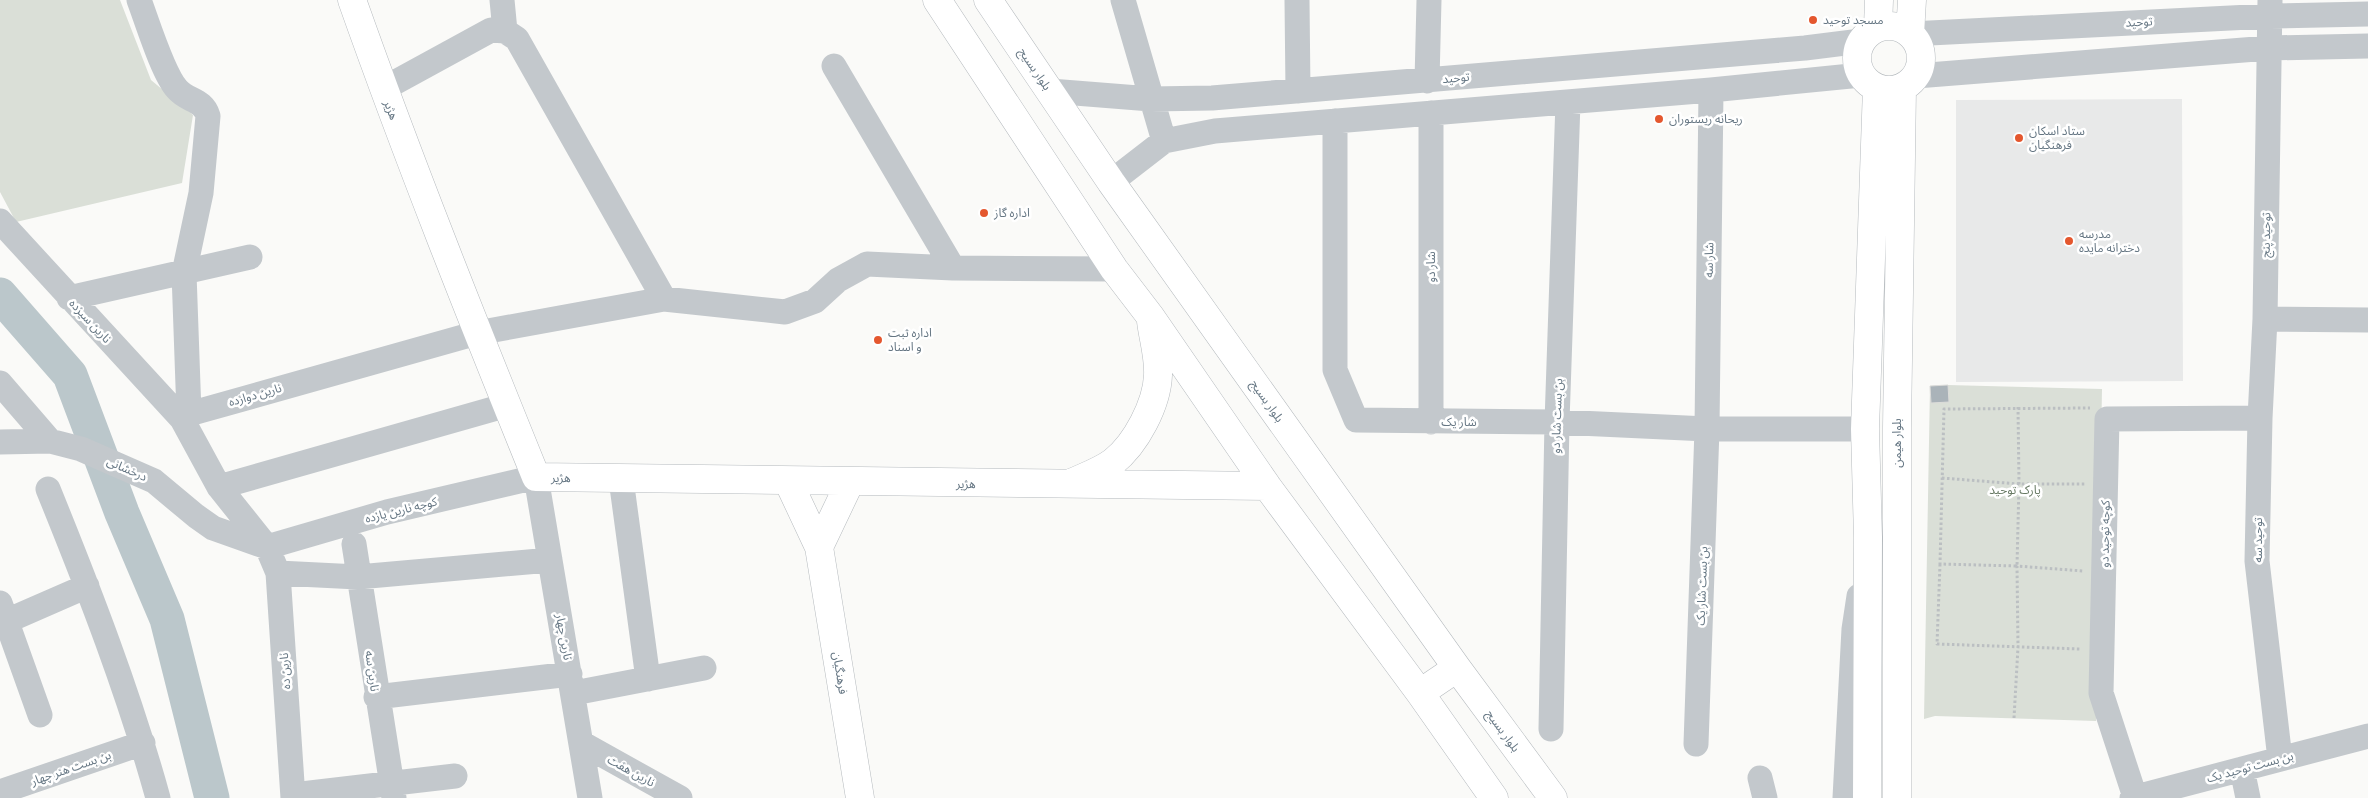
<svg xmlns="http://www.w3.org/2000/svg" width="2368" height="798" viewBox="0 0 2368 798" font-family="'Roboto Condensed','Noto Sans Arabic',sans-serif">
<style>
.built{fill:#e8e9e9}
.green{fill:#dadfd7}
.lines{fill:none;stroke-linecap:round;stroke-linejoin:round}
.river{stroke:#bbc7cb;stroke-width:35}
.building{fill:#aab3b9;stroke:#dcdcda}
.major-casing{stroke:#b5babe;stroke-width:29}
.path{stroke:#bbbfc2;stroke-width:3;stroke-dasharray:2.5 2.5;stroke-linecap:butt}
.minor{stroke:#c3c8cc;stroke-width:25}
.major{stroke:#fff;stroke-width:28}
.poi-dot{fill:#e4572e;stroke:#fff;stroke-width:2}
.labels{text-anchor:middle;stroke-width:5;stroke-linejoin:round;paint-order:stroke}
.poi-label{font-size:12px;fill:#657683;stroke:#fff;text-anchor:start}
.street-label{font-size:12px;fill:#657683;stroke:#fff}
.park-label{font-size:12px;fill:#687a64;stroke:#fff}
</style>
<rect width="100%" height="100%" fill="#fafaf8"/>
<path class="built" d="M2182,99L2183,381L1956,382V100Z"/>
<path class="green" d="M0,0H120L151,80L193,115L182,183L16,222L0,192Z
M1948,385L2102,389L2096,721L1935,716L1924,719L1930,386Z"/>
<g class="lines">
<path class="river" d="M0,295L70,375L122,513L167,619L212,798"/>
</g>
<path class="building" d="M1948,385L1949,402L1931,403L1930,386Z"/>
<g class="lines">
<defs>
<path id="major" d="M352,0C409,161 472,319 536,477L1267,486
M937,0L1114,269L1150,316L1267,486L1420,693L1494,798
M988,0L1111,182L1457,668L1553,798
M1857 58a32 32 0 1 1 64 0a32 32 0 1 1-64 0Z
M1878,27L1879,0
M1910,34L1912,0
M788,481L819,547L860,798
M1071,483C1084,477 1101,471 1113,462C1136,444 1157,404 1158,375C1159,357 1153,338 1151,321
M819,547L850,482
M1420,693L1457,668
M1867,798L1868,537L1865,429L1877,88
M1897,798V428L1902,88"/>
</defs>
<use href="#major" class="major-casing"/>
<path class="path" d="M2018,407L2019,484L2017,566L1940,564L1944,409L2090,408
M1942,478L2019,484H2086
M1940,564L1937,644L2080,649
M2014,718L2018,647L2017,566L2083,571"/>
<path class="minor" d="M139,0C147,21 163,74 177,89C187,101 203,99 208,116L201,193L184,273L189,414
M502,0L505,31
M1123,0L1164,141
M1297,0L1298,91
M2270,0L2265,319L2260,418L2257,561L2280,759
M1910,34L2270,16L2368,14
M834,66L953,268
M1916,76L2269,48L2368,46
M1427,81L1429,0
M383,89L491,30L505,31L517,39L664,299
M1050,91L1151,99L1212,98L1805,48L1861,41
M1431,113V422
M1335,121V370L1356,420L1557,422L1707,429H1865
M1111,182L1164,141L1215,131L1711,90L1861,75
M0,221L182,419
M69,298L250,257
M2265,319L2368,320
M0,383L50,441
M0,442L50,441L81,449L154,481L196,516L213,528L267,547
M621,479L648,679
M219,487L507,405
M48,489C89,590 129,693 158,798
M354,544L394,798
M267,547L387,512L536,477L590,798
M278,573L358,577L550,560
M0,603L40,715
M0,624L87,586
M574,693L704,668
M376,697L570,674
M1551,729L1557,422L1568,102
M583,744L680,798
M1696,744L1707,429L1711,90
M2242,769L2248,798
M1760,778L1765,798
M0,792L143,743
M293,795L455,776
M2135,797L2101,693L2107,419L2260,418
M293,798L278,573L267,547L219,487L182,419L189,414L477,333L664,299L785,312L815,301L838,280L867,264L953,268L1114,269
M1845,798L1854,629L1859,596
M2132,798L2368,736"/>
<use href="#major" class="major"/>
</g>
<g class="poi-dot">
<circle cx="1813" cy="20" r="5"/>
<circle cx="1659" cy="119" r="5"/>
<circle cx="2019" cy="138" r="5"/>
<circle cx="984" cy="213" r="5"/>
<circle cx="2069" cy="241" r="5"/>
<circle cx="878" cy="340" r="5"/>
</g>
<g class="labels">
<g class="poi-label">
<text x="1823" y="24">مسجد توحید</text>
<text x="1669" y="123">ریحانە ریستوران</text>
<text x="2029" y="135">ستاد اسکان<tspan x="2029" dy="14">فرهنگیان</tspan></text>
<text x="994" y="217">اداره گاز</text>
<text x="2079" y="238">مدرسه<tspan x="2079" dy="14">دخترانه مایده</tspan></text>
<text x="888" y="337">اداره ثبت<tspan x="888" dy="14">و اسناد</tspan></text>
</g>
<g class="street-label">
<text transform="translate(2139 22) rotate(-3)" y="4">توحید</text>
<text transform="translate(1035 69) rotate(56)" y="4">بلوار بسیج</text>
<text transform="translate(1456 78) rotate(-5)" y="4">توحید</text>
<text transform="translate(391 110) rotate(69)" y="4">هژیر</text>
<text transform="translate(2266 235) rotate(-89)" y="4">توحید پنج</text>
<text transform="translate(1709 260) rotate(-89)" y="4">شار سه</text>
<text transform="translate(1431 267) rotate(-90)" y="4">شار دو</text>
<text transform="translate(90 321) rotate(47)" y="4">نارین سیزده</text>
<text transform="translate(255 395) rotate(-16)" y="4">نارین دوازده</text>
<text transform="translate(1267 401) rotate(55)" y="4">بلوار بسیج</text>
<text transform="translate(1557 416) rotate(-88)" y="4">بن بست شار دو</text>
<text x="1459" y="426">شار یک</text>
<text transform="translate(1897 443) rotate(-90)" y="4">بلوار هیمن</text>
<text transform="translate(127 469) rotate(24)" y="4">درخشانی</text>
<text transform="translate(561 478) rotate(1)" y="4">هژیر</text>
<text transform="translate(966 484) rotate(1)" y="4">هژیر</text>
<text transform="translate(401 510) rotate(-14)" y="4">کوچه نارین یازده</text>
<text transform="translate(2105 534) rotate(-89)" y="4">کوچه توحید دو</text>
<text transform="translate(2258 540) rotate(-90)" y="4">توحید سه</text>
<text transform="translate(1702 586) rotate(-88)" y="4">بن بست شار یک</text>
<text transform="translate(564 637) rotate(80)" y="4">نارین چهار</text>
<text transform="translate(285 671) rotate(-94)" y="4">نارین ده</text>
<text transform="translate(372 671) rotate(82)" y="4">نارین سه</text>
<text transform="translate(840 673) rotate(81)" y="4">فرهنگیان</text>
<text transform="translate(1503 731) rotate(54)" y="4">بلوار بسیج</text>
<text transform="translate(2250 767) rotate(-15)" y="4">بن بست توحید یک</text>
<text transform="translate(71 768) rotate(-19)" y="4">بن بست هنر چهار</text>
<text transform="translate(631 771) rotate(29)" y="4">نارین هفت</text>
</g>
<g class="park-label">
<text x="2015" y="494">پارک توحید</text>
</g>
</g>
</svg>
